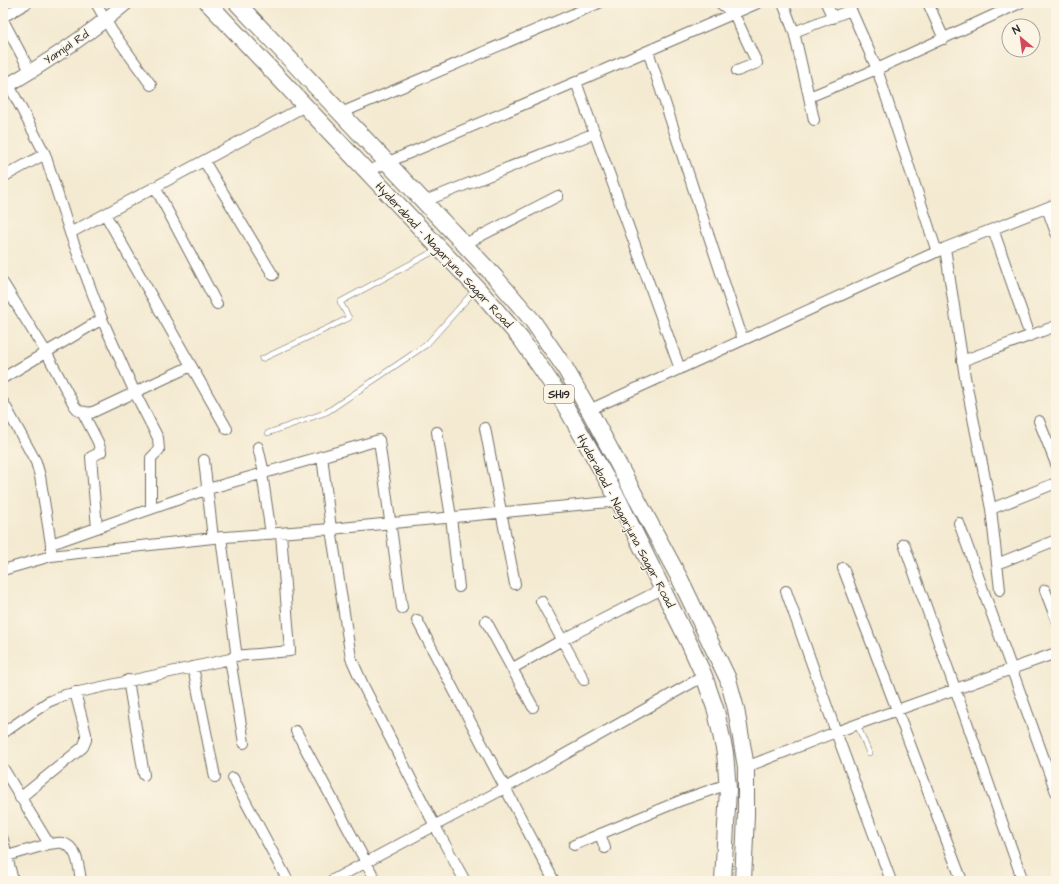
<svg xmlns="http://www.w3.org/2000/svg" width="1059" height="884" viewBox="0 0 1059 884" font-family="'Architects Daughter',sans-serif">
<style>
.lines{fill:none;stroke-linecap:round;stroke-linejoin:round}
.lane-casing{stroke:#716e65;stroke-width:6}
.street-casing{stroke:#716e65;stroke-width:12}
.secondary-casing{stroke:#716e65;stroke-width:16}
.primary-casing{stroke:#716e65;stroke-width:18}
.lane{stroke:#fff;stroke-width:5}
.street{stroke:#fff;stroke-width:10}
.secondary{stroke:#fff;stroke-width:14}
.primary{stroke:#fff;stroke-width:16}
.labels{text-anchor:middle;stroke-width:3;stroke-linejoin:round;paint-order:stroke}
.shield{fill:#fcf5e5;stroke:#6a6863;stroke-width:1}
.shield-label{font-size:11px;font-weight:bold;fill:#2b2b2b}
.street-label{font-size:12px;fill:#2b2b2b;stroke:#fcf5e5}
</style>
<rect width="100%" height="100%" fill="#fcf5e5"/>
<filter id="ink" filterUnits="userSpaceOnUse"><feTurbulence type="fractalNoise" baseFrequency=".025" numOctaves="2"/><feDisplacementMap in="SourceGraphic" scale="8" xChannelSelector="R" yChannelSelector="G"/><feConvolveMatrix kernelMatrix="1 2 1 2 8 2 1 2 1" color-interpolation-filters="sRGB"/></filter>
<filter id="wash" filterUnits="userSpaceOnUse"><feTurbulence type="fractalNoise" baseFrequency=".012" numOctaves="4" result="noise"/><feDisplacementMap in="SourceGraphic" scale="16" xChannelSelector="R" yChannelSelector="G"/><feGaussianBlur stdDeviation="0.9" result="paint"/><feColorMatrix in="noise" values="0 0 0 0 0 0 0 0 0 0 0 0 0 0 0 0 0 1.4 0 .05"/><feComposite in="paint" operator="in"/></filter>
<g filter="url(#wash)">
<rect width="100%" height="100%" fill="#f4ead2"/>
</g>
<g filter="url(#ink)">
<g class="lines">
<defs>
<path id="lane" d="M262,359L349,318L340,302L438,249
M268,433L327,412L426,345L476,289
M857,724L869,753"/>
<path id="street" d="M96,3L112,31L151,85
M720,3L734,14L757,63L737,71
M783,3L794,32L809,97L877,69L937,252
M826,3L833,18
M928,3L944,39
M3,17L27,3
M3,20L30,71
M794,32L851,10L877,69L1020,3
M648,51L743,340
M576,82L680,369
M9,85L45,154L70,233L102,319L135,393L158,438L159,450L151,458V509
M809,97L814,120
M341,113L599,3
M204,161L273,275
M367,172L386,163L576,82L758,3
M3,177L45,154
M155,187L217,304
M425,201L595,133
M1047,208L1056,233
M105,214L227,429
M993,229L1027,327
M70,233L305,106
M465,244L558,196
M945,248L965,377L991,509L1000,590
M3,283L46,352L74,405L79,411L91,413L191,366
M962,361L1056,326
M3,378L102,319
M3,402L36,462L40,476L51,544V556L213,538L331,529L619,501
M589,410L945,248L1056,204
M83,413L98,442L101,452L91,457L97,528
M1039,421L1056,464
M485,428L515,584
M437,432L451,517L459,587
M258,447L264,473
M322,456L331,529L351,658L364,687L435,826L465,881
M204,460L213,538
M262,473L271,534
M991,509L1056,483
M959,523L1056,792
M51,544L208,489L379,440L402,608
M904,544L1023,881
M997,564L1056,540
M843,568L962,881
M3,570L51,556
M1045,590L1056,619
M786,591L836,732L891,881
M541,601L584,680
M417,620L554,881
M486,621L533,707
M235,656L290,651L281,533
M230,659L244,743
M193,667L215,777
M513,668L562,640L662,589
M128,680L144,775
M296,731L376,881
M3,733L48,702L65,695L230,659L235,656L236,651L221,537
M746,767L836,732L1056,653
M3,768L49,844C53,844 58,842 62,843C78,846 79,869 81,881
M233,778L288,881
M20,798L83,747L86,740V734L75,692
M600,834L605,848
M3,840L13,881
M574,845L682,800L728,784
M7,856L49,844
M331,881L505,788L704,676"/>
<path id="secondary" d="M3,88C46,63 88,35 126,3"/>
<path id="primary" d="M208,3L477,288L521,339L558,393L619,501L690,645L704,676L716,711L725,753L728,789L723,881
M237,3L495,277L532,320L565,368L589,410L680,579L728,679L736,709L746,767V815L743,881"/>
</defs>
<use href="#lane" class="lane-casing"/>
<use href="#street" class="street-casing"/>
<use href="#secondary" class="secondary-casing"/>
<use href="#primary" class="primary-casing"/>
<use href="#lane" class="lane"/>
<use href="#street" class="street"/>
<use href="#secondary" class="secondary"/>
<use href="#primary" class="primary"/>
</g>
</g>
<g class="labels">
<rect class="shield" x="544" y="385" width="30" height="18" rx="3"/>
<g class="shield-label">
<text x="559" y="398">SH19</text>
</g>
<g class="street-label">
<text transform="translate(66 47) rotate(-34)" y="4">Yamjal Rd</text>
<text transform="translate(444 255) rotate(47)" y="4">Hyderabad - Nagarjuna Sagar Road</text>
<text transform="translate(626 521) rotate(62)" y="4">Hyderabad - Nagarjuna Sagar Road</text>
</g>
</g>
<rect width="1059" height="884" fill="none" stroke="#fcf5e5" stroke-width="16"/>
<g transform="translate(1021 38) rotate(331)"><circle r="19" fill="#fcf5e5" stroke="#a8a49b"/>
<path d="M0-3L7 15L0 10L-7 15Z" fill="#d1495b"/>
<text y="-6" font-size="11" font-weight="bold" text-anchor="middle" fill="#2b2b2b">N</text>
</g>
</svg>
